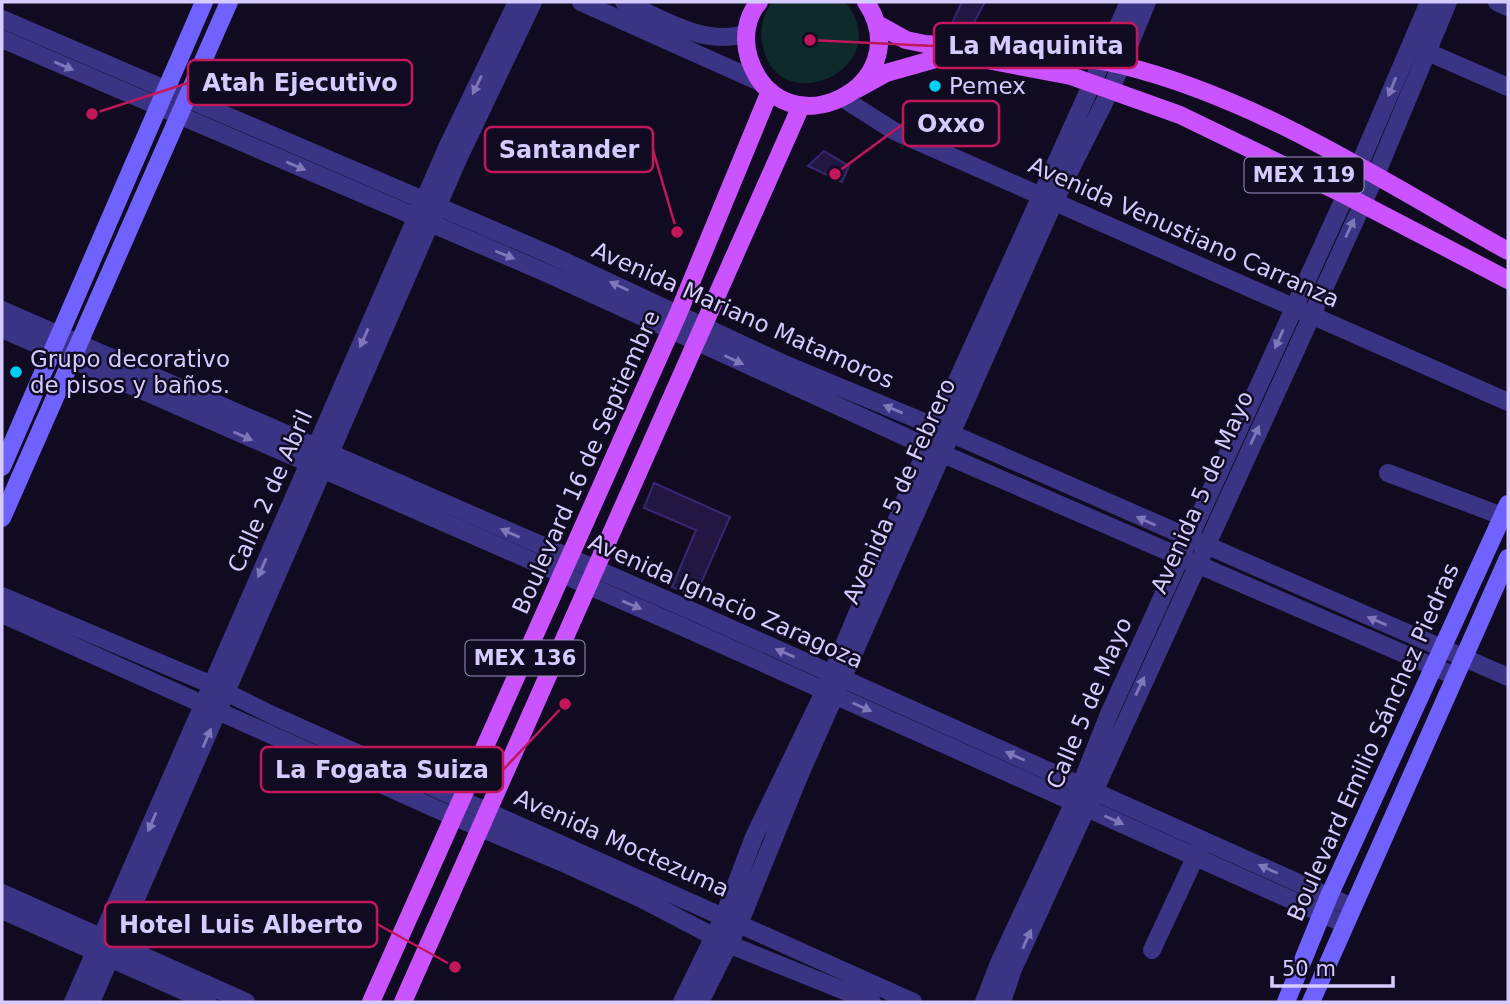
<svg xmlns="http://www.w3.org/2000/svg" width="1510" height="1004" viewBox="0 0 1510 1004" font-family="'DejaVu Sans',sans-serif">
<style>
.green{fill:#0e2a2b}
.building{fill:#221643;stroke:#3a2671;stroke-width:2}
.lines{fill:none;stroke-linecap:round;stroke-linejoin:round}
.minor{stroke:#3b3384;stroke-width:18}
.secondary{stroke:#7062ff;stroke-width:18}
.primary{stroke:#ca52ff;stroke-width:18}
.oneway{fill:#8077bb}
.poi-dot{fill:#00cef6;stroke:#100b21;stroke-width:2.5}
.labels{text-anchor:middle;stroke-width:5;stroke-linejoin:round;paint-order:stroke}
.shield{fill:#100b21;stroke:#9a91bc;stroke-width:2}
.shield-label{font-size:21px;font-weight:bold;fill:#d5cbff}
.poi-label{font-size:23px;fill:#d5cbff;stroke:#100b21;text-anchor:start}
.street-label{font-size:23px;fill:#d5cbff;stroke:#100b21}
.leader{fill:none;stroke:#c2185b;stroke-width:2.5}
.callout-dot{fill:#c2185b;stroke:#100b21;stroke-width:2.5}
.callout{fill:#100b21;stroke:#c2185b;stroke-width:2.5}
.callout-label{font-size:24px;text-anchor:middle;font-weight:bold;fill:#d5cbff}
</style>
<rect width="100%" height="100%" fill="#100b21"/>
<path class="green" d="M772,2H845C899,67 779,122 763,47C759,30 762,17 772,2Z"/>
<path class="building" d="M962,2H985L969,32L952,23Z
M824,151L849,166L842,182L808,166Z
M654,483L730,517L695,597L672,587L696,530L644,508Z"/>
<g class="lines">
<path class="minor" d="M581,2L762,83
M624,2C663,19 702,46 746,34
M1497,2L1508,7
M2,19L551,255L782,363L936,427L1508,677
M2,39L544,272L943,454L1455,676
M1416,47L1508,87
M844,99L894,131L1508,402
M2,310L683,607L1352,907
M2,329L676,624L1345,924
M1388,473L1502,516
M2,596L212,685L272,715L913,1002
M2,614L452,816L568,865L642,899L728,944L872,1002
M2,893L246,1002
M2,910L208,1002
M1152,950L1200,847
M73,1002L446,150L517,2
M91,1002L459,157L533,2
M682,1002L724,916L754,837L825,690L936,427L1129,2
M700,1002L739,924L800,774L1054,202L1111,89L1147,2
M984,1002L999,963L1074,802L1109,714L1358,168L1429,2
M1002,1002L1013,969L1375,177L1448,2"/>
<path class="secondary" d="M2,467L204,2
M2,518L229,2
M1286,1002L1329,896L1508,504
M1311,1002L1508,558"/>
<path class="primary" d="M759,2C746,17 743,39 749,58C781,156 922,86 866,2
M877,24L906,40L925,44C990,48 1058,50 1121,65C1260,99 1384,182 1508,251
M857,89L886,73L939,58L987,60L1071,76L1180,115L1345,195L1508,280
M371,1002L678,314L770,91
M403,1002L801,106"/>
</g>
<defs><path id="oneway-solid" d="M-6-.8H1V-3.2L6.5 0L1 3.2V.8H-6Z" transform="scale(1.75)"/></defs>
<g class="oneway">
<use href="#oneway-solid" transform="translate(64 66) rotate(23)"/>
<use href="#oneway-solid" transform="translate(477 85) rotate(116)"/>
<use href="#oneway-solid" transform="translate(1392 87) rotate(112)"/>
<use href="#oneway-solid" transform="translate(296 166) rotate(23)"/>
<use href="#oneway-solid" transform="translate(1350 228) rotate(-65)"/>
<use href="#oneway-solid" transform="translate(505 255) rotate(22)"/>
<use href="#oneway-solid" transform="translate(619 286) rotate(-155)"/>
<use href="#oneway-solid" transform="translate(364 338) rotate(114)"/>
<use href="#oneway-solid" transform="translate(1279 339) rotate(114)"/>
<use href="#oneway-solid" transform="translate(734 360) rotate(25)"/>
<use href="#oneway-solid" transform="translate(893 409) rotate(-157)"/>
<use href="#oneway-solid" transform="translate(1255 435) rotate(-65)"/>
<use href="#oneway-solid" transform="translate(243 436) rotate(24)"/>
<use href="#oneway-solid" transform="translate(1146 521) rotate(-156)"/>
<use href="#oneway-solid" transform="translate(510 533) rotate(-156)"/>
<use href="#oneway-solid" transform="translate(262 568) rotate(113)"/>
<use href="#oneway-solid" transform="translate(632 605) rotate(23)"/>
<use href="#oneway-solid" transform="translate(1377 621) rotate(-157)"/>
<use href="#oneway-solid" transform="translate(785 653) rotate(-157)"/>
<use href="#oneway-solid" transform="translate(1140 686) rotate(-65)"/>
<use href="#oneway-solid" transform="translate(862 707) rotate(24)"/>
<use href="#oneway-solid" transform="translate(207 738) rotate(-67)"/>
<use href="#oneway-solid" transform="translate(1015 756) rotate(-156)"/>
<use href="#oneway-solid" transform="translate(1114 820) rotate(24)"/>
<use href="#oneway-solid" transform="translate(152 822) rotate(113)"/>
<use href="#oneway-solid" transform="translate(1268 869) rotate(-156)"/>
<use href="#oneway-solid" transform="translate(1027 939) rotate(-66)"/>
</g>
<g class="poi-dot">
<circle cx="935" cy="86" r="7"/>
<circle cx="16" cy="372" r="7"/>
</g>
<g class="labels">
<g class="shield">
<rect x="1244.5" y="157.5" width="119" height="35" rx="5"/>
<rect x="465.5" y="640.5" width="119" height="35" rx="5"/>
</g>
<g class="shield-label">
<text x="1304" y="182">MEX 119</text>
<text x="525" y="665">MEX 136</text>
</g>
<g class="poi-label">
<text x="949" y="94">Pemex</text>
<text x="30" y="367">Grupo decorativo<tspan x="30" dy="26">de pisos y baños.</tspan></text>
</g>
<g class="street-label">
<text transform="translate(1184 232) rotate(24)" y="8">Avenida Venustiano Carranza</text>
<text transform="translate(743 315) rotate(24)" y="8">Avenida Mariano Matamoros</text>
<text transform="translate(586 462) rotate(-66)" y="8">Boulevard 16 de Septiembre</text>
<text transform="translate(270 491) rotate(-66)" y="8">Calle 2 de Abril</text>
<text transform="translate(899 491) rotate(-66)" y="8">Avenida 5 de Febrero</text>
<text transform="translate(1202 492) rotate(-66)" y="8">Avenida 5 de Mayo</text>
<text transform="translate(726 601) rotate(24)" y="8">Avenida Ignacio Zaragoza</text>
<text transform="translate(1089 703) rotate(-67)" y="8">Calle 5 de Mayo</text>
<text transform="translate(1373 742) rotate(-66)" y="8">Boulevard Emilio Sánchez Piedras</text>
<text transform="translate(622 843) rotate(24)" y="8">Avenida Moctezuma</text>
</g>
</g>
<path class="leader" d="M810 40L934 46M92 114L188 83M835 174L903 124M677 232L653 150M565 704L503 770M455 967L377 924"/>
<g class="callout-dot">
<circle cx="810" cy="40" r="7"/>
<circle cx="92" cy="114" r="7"/>
<circle cx="835" cy="174" r="7"/>
<circle cx="677" cy="232" r="7"/>
<circle cx="565" cy="704" r="7"/>
<circle cx="455" cy="967" r="7"/>
</g>
<g class="callout">
<rect x="934" y="23" width="203" height="45" rx="7"/>
<rect x="188" y="60" width="224" height="45" rx="7"/>
<rect x="903" y="101" width="96" height="45" rx="7"/>
<rect x="485" y="127" width="168" height="45" rx="7"/>
<rect x="261" y="747" width="242" height="45" rx="7"/>
<rect x="105" y="902" width="272" height="45" rx="7"/>
</g>
<g class="callout-label">
<text x="1036" y="54">La Maquinita</text>
<text x="300" y="91">Atah Ejecutivo</text>
<text x="951" y="132">Oxxo</text>
<text x="569" y="158">Santander</text>
<text x="382" y="778">La Fogata Suiza</text>
<text x="241" y="933">Hotel Luis Alberto</text>
</g>
<rect width="1510" height="1004" fill="none" stroke="#d5cbff" stroke-width="7"/>
<path d="M1272 976v10h121v-10" fill="none" stroke="#d5cbff" stroke-width="3.5"/>
<text x="1282" y="976" font-size="21" fill="#d5cbff" stroke="#100b21" stroke-width="5" paint-order="stroke">50 m</text>
</svg>
